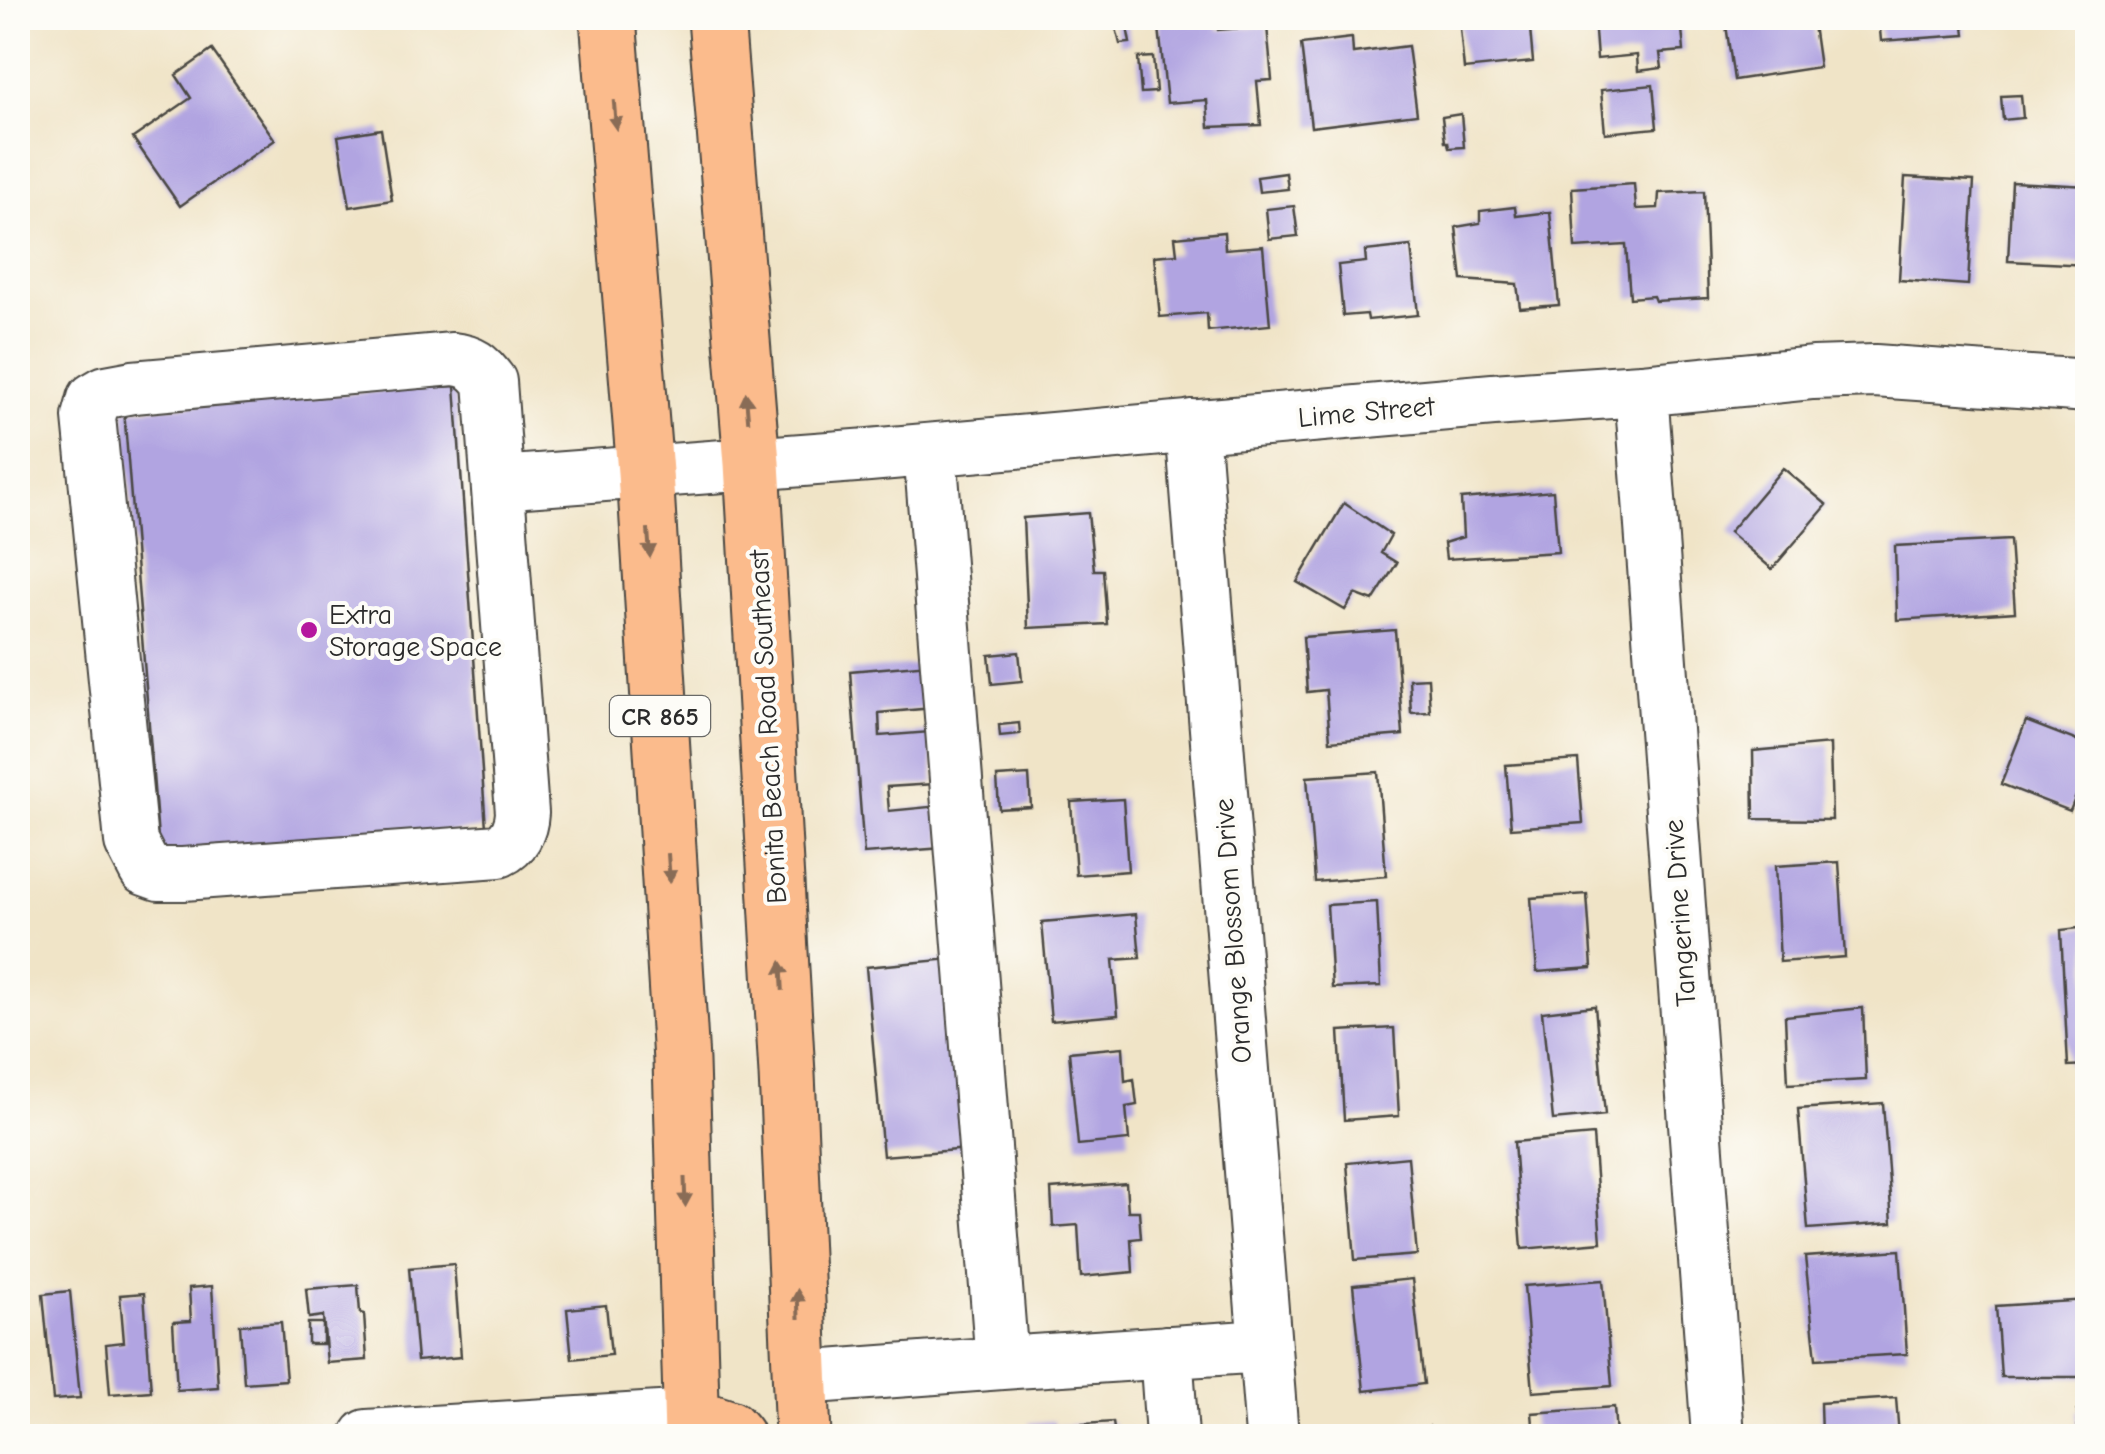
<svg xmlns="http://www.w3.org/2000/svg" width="2105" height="1454" viewBox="0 0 2105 1454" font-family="'Comic Neue',sans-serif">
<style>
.building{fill:#b1a4e1}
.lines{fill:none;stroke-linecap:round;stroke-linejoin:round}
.minor-casing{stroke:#494742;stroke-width:56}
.major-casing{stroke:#494742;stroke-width:59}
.minor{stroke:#fff;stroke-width:52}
.major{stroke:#fbbb8c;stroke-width:55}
.oneway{fill:#896c57}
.poi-dot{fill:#b5179e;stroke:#fdfcf7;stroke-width:4}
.labels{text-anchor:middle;stroke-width:8;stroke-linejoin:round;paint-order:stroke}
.shield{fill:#fdfcf7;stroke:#6a6a68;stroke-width:2.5}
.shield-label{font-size:25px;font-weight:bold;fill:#2b2b2b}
.street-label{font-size:28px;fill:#2b2b2b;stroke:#fdfcf7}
.poi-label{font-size:28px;fill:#2b2b2b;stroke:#fdfcf7;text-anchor:start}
</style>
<rect width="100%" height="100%" fill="#fdfcf7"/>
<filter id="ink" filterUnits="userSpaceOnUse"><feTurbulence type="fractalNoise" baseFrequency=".01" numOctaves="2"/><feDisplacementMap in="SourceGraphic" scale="20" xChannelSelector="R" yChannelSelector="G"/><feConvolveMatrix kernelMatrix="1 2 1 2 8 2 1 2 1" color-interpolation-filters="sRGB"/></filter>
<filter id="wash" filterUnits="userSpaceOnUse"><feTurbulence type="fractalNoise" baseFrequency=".0048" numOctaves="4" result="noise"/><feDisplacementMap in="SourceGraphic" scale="40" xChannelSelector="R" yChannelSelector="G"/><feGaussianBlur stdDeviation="2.25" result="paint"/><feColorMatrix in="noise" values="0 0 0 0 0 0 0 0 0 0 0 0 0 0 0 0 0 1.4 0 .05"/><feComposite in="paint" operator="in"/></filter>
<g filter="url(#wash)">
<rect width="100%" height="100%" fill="#f0e4c7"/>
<g id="blocks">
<path class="building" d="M1158,18H1216L1218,30L1267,26L1272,80L1257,81L1261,125L1209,127L1207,100L1167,103Z
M1459,18H1529L1533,62L1464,69Z
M1594,18H1681L1684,51L1660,53L1662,68L1638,71L1637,55L1597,59Z
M1725,18H1812L1819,67L1734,80Z
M1879,18H1963L1965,35L1881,41Z
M1126,21L1130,43L1120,44L1115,24Z
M1352,38L1353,53L1408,46L1417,114L1311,127L1301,44Z
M212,50L275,140L180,206L133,138L191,98L176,75Z
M1153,57L1156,92L1141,93L1138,58Z
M1653,85L1657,128L1605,133L1601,90Z
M2021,95L2023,118L2003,120L2001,96Z
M1461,114L1464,147L1449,148L1448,142H1445L1442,117Z
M381,129L392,200L350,207L338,136Z
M1286,173L1288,189L1259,192L1257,177Z
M1905,177L1974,181L1968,285L1899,280Z
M2012,182L2088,186V265L2008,261Z
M1634,184L1636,209L1658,208L1659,193L1704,191L1708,298L1655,301L1653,296L1630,298L1626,245L1575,248L1572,188Z
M1294,206L1298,236L1269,239L1266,209Z
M1515,207L1516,216L1550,212L1559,305L1520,308L1517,284L1462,280L1456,227L1480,223V211Z
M1224,232L1225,249L1263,246L1270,325L1208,331L1207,313L1160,317L1154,256L1177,254L1175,237Z
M1411,246L1418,315L1368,320L1367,314L1343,316L1338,265L1366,262L1365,251Z
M455,386L486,828L160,863L124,410Z
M1783,468L1827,505L1772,569L1729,532Z
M1553,491L1558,552L1446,559L1444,543L1463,537L1461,499Z
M1344,503L1391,535L1381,553L1397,563L1373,601L1355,594L1345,610L1297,582Z
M1088,513L1094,570H1103L1107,624L1028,628L1023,518Z
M2010,540L2015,612L1897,620L1895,546Z
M1395,630L1403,735L1330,741L1326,690L1307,692L1303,637Z
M1019,652L1022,681L992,684L989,655Z
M929,664L932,708L879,713L880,736L930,732L934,784L887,787L889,811L939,806L943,848L864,854L850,671Z
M1428,678L1430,712L1411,713L1409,679Z
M2026,721L2088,745V766L2070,811L2001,784Z
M1019,723L1020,734L1000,736L999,725Z
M1830,744L1832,820L1754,819L1753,751Z
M1578,760L1583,823L1511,828L1506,765Z
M1378,772L1386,876L1315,882L1307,777Z
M1029,775L1031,807L999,809L997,777Z
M1123,799L1128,871L1076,875L1071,802Z
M1839,862L1845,957L1780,962L1775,866Z
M1587,894L1592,968L1537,972L1531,898Z
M1377,902L1381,986L1332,988L1327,905Z
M1136,914L1140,958L1113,960L1118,1015L1051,1021L1042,922Z
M2088,927V1065L2068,1066L2061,930Z
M951,959L968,1149L883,1156L866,967Z
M1595,1006L1605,1115L1553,1120L1542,1012Z
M1863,1008L1866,1080L1788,1084L1785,1016Z
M1394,1028L1399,1116L1344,1120L1339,1031Z
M1123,1047L1125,1081L1134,1079L1137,1105L1126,1107L1129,1140L1078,1145L1069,1052Z
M1883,1103L1892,1223L1808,1229L1798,1109Z
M1593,1135L1601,1242L1522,1249L1514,1142Z
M1408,1157L1417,1255L1355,1260L1347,1163Z
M1126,1183L1128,1211H1139L1141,1238L1131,1239L1133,1272L1081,1277L1078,1225L1053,1227L1051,1189Z
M1900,1250L1907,1354L1816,1359L1805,1257Z
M454,1264L461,1357L417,1361L409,1268Z
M1412,1279L1424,1384L1364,1391L1353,1285Z
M1603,1280L1612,1386L1533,1392L1524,1286Z
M358,1285L360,1313L364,1314L367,1360L327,1363L323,1316L309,1318L306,1289Z
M212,1286L218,1387L177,1390L173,1322L191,1321L189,1288Z
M70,1291L80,1398L53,1400L43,1294Z
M144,1293L151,1391L110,1394L106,1344L124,1342L120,1295Z
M2088,1300V1377H2001L1996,1306Z
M606,1305L611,1355L572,1359L567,1309Z
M281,1322L286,1380L244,1383L240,1325Z
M308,1323H323V1344H308Z
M1896,1398L1899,1436H1821L1820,1403Z
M1614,1407L1616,1436H1534L1532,1413Z
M2088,1410V1436H2078L2077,1411Z
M1054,1421V1426L1113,1422L1115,1436H953L952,1434L1030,1428L1029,1423Z
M1429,1426L1430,1436H1366L1365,1432Z"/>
</g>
</g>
<g filter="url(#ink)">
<use href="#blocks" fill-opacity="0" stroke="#494742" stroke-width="2.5"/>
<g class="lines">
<defs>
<path id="minor" d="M453,359C472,361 479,367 490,382L522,813C521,830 514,844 499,851L183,874H159L145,869L131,842L89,417L94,399L106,392L133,387Z
M1641,390L1718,1436
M1192,426L1272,1436
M498,483L869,455L1493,400L1641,390L1813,373L1875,371L2088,386
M1166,1352L1172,1436
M1002,1363L1264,1346
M801,1378L1002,1363L930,450
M367,1436L692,1416"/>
<path id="major" d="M608,18L645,472L681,1061L692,1436
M716,18L752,463L787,1074L803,1436
M692,1416L729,1428L736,1436"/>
</defs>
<use href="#minor" class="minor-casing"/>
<use href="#major" class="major-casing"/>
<use href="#minor" class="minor"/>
<use href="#major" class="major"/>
</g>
<defs><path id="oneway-solid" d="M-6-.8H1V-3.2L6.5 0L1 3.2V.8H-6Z" transform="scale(2.5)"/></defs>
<g class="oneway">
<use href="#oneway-solid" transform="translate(615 115) rotate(85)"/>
<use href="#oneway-solid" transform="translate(747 407) rotate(-95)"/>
<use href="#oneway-solid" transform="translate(649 543) rotate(86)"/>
<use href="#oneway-solid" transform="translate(669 868) rotate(86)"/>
<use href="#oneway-solid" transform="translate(782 976) rotate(-93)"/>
<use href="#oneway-solid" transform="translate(685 1192) rotate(88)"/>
<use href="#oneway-solid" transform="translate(798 1304) rotate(-92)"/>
</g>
</g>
<circle class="poi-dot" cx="309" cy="630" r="10"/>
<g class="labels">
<rect class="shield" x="610" y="696" width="100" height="40" rx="8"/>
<g class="shield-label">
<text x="660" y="725">CR 865</text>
</g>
<g class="street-label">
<text transform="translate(1366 411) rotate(-5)" y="10">Lime Street</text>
<text transform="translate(767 727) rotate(-93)" y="10">Bonita Beach Road Southeast</text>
<text transform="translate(1679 913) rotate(-94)" y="10">Tangerine Drive</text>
<text transform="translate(1232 931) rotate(-94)" y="10">Orange Blossom Drive</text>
</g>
<g class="poi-label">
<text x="329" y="624">Extra<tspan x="329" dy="32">Storage Space</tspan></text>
</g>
</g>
<rect width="2105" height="1454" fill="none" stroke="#fdfcf7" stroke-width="60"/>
</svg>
